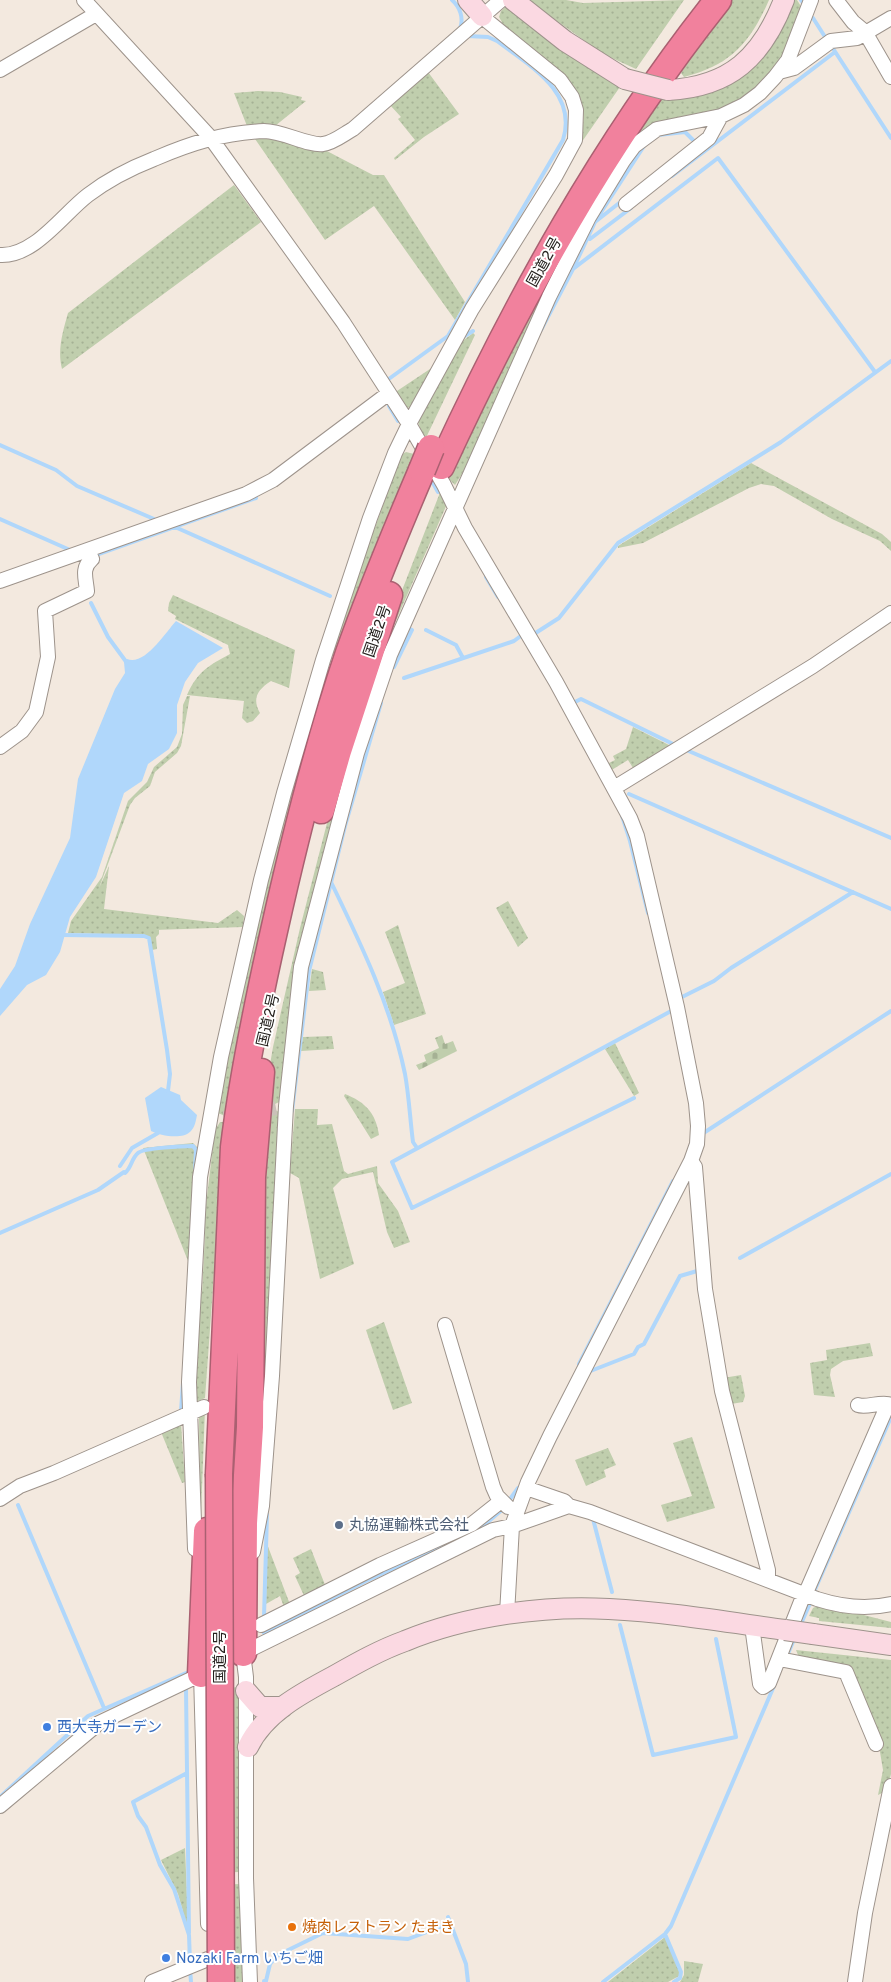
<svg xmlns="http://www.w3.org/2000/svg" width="891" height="1982" viewBox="0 0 891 1982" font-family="Overpass,'Noto Sans JP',sans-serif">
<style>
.grass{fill:url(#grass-dots)}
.cemetery{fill:url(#cemetery-stones)}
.water{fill:#b0d7fb}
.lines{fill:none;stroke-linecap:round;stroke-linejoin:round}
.stream{stroke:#b0d7fb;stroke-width:4}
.street-tunnel{stroke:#cac1b9;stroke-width:14;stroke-dasharray:14 7;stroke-linecap:butt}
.street-casing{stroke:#9d938b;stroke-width:16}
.secondary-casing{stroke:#9d938b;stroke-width:22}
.highway-casing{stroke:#aa6071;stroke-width:29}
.street{stroke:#fff;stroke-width:14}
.secondary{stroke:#fbd9e2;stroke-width:20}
.highway{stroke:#f1819d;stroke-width:26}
.secondary-bridge-casing{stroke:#9d938b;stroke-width:22;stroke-linecap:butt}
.highway-bridge-casing{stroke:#aa6071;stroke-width:29;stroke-linecap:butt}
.secondary-bridge{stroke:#fbd9e2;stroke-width:20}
.highway-bridge{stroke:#f1819d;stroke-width:26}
.service-dot{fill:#5c6f8a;stroke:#fff;stroke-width:2}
.shop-dot{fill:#3f7fe0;stroke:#fff;stroke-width:2}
.food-dot{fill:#e8710a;stroke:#fff;stroke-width:2}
.labels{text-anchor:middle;stroke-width:4;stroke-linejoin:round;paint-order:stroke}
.street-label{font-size:15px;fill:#26221f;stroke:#fff}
.service-label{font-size:15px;fill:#4e5e75;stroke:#fff;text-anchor:start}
.shop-label{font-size:15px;fill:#366cbe;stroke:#fff;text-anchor:start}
.food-label{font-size:15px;fill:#c56008;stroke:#fff;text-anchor:start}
</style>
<defs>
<pattern id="grass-dots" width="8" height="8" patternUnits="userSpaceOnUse" patternTransform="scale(1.25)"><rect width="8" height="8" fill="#c0cead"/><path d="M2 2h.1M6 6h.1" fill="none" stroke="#a5b194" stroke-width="1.8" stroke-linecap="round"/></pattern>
<pattern id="cemetery-stones" width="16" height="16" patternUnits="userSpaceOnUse" patternTransform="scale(1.25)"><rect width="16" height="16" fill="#c0cead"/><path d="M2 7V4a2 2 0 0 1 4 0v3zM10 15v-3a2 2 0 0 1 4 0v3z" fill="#a5b194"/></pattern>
</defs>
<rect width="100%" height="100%" fill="#f3e9df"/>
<path class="grass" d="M528,0H566L583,3L684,0L636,69L603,54Z
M729,0H769C750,43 731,65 684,77L681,73Z
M791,0H797L802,8L781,62L754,92L723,111L687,119L658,121L645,128L631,141L659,96L706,93Z
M509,4L622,84L579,146C583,131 585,118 582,103C577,82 521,40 503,24L499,17L501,11Z
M428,72L459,114L424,137L395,160L394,158L415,140L398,119L401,117L390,105Z
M258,91L280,92L302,97L301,100L306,101L275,126H247L234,93Z
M267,134L323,149L373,175H384L465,302L455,320L374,206L325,240L253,136Z
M234,185L261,222L62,369C57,350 63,331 68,313Z
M557,268L462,474L455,485L447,477L549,274Z
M473,333L475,335L424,442L418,421L460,343Z
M433,367L411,407L406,408L394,393Z
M406,452L418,455L335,661L331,652L360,564L363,561L401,455Z
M751,463L882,534L891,542V551L880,541L832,519L774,486L761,484L749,488L643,543L618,548V546Z
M441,490L447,504L394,625L377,673L368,678Z
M173,595L295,650L289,688L271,681C257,690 252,699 260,713L253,721L247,723L242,718L244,701L187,695C198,671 208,666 230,654L228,645L175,619L176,616L168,611L169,603Z
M333,668L221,1177L205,1398L196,1402L193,1399L199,1297L202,1293L205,1234L203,1229L215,1130L220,1122H224L225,1116L218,1113L217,1109L266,881L326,670Z
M371,687L305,929L281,1101L275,1104V1110L279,1112L268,1364L261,1373L263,1106L273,1047L300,928L344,757Z
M187,696H190L181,746L177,753L155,772L150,786L135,798L130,805L99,888L109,866L104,909L218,923L237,910L244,916L243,927L154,930H159V934L156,937L157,949L152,950L149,937L144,935L68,933L71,921L102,877L128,801L147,782L154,767L177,747L182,734L183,705Z
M633,727L675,748L635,771L628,760L610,771L607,764L615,760L613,756L626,749Z
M508,901L528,938L518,947L496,908Z
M398,925L426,1014L394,1025L383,992L405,983L385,932Z
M312,969L323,972L326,990L309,991Z
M332,1036L334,1049L301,1051L303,1037Z
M615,1043L639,1093L634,1096L605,1049Z
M345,1094C365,1102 376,1113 379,1135L371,1139L344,1096Z
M295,1109H318L317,1125L332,1124L344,1171L348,1174L377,1166L378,1183L398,1211L410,1242L394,1248L387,1232L373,1172L342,1179L333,1188L354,1264L320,1279L299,1178L290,1173Z
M193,1143L200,1150L188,1261L143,1148Z
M384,1322L412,1403L393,1410L366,1330Z
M870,1343L873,1356L843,1361L831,1369L830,1375L835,1397L814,1395L810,1363L827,1360L826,1350Z
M741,1375L745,1396L743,1402L731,1404L723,1378Z
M205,1409L200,1540L199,1415Z
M181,1423L185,1482L182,1483L161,1432Z
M692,1437L715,1508L667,1522L661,1505L692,1496L673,1443Z
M608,1448L616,1465L604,1470L606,1477L586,1486L575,1460Z
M267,1544L291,1607L285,1610L280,1596L266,1604Z
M311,1549L327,1590L306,1600L295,1576L300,1573L293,1558Z
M821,1604L891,1622V1628L819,1621V1618L809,1616L813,1608Z
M796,1650L891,1660V1774C889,1782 887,1792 878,1795L883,1770L879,1746L850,1671L800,1660Z
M241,1685L239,1872L213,1873L209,1697Z
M185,1848L188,1922H186L178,1894L161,1860Z
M241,1884L245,1982H212V1885Z
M665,1937L679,1969V1976L668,1982H608Z
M684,1961L703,1964L698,1982H680L684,1975Z"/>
<path class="cemetery" d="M442,1035L445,1044L453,1041L457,1051L419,1070L416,1065L426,1061L424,1055L439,1048L435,1038Z"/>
<path class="water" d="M176,621L223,648L198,663L185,682L177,705V733L169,749L148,764L142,781L124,793L96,877L70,917L60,952L46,975L27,985L0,1016V989L15,966L30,924L70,838L78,779L115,689L125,673L124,662L127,659C145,666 165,633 176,621Z
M161,1087L180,1095L181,1100L197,1115C196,1120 195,1127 191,1131C183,1140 161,1136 151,1131L145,1098Z"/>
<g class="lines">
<path class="stream" d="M452,0C460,7 464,18 460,29
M801,0L804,4
M813,18L827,40
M834,50L891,138
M658,135L685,132L696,143
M672,176L835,52
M595,222L623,200
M590,239L631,208
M573,269L596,220L644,146
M541,330L573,269L718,158L875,372
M463,337L473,331
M386,381L448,336L563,140C578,92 530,66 497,41L488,37L467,36
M389,406L398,421
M0,445L56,470L77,486L154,519
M429,476L438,492
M0,519L70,550
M175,527L330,596
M93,556L256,498
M486,577L498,597
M91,603L108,637L127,663
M426,630L456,645L463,658
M534,634L559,618L618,543L781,442L891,361
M394,667L412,630L410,629
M404,678L514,641L522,635
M573,703L581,699L675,745
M684,749L891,838
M629,794L891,909
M622,816L630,841L648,913
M331,882C361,944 391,1006 405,1074C409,1096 410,1119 413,1142L417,1148
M61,935L144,936L149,938L167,1050L170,1074L168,1091
M680,998L714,981L731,968L853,892
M634,1098L412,1208L392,1162L673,1010
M292,1111L309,971L345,826L381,703
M702,1134L891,1011
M120,1166L132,1148L158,1133
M125,1173C132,1167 131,1159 138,1153C143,1148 184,1146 193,1146L196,1150L195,1169
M0,1233L98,1190L124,1172
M740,1258L891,1174
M579,1364L673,1181
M588,1372L634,1354L638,1347L644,1344L680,1276L697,1271
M181,1411L183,1383
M18,1505L104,1708
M593,1519L612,1592
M813,1594L891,1417
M264,1617L267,1514
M620,1625L653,1755L736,1737L716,1639
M800,1626L811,1601
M264,1633L366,1581L466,1535L489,1521L503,1509L518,1488
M787,1656L795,1637
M186,1689L189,1933
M187,1773L133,1802L138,1816L146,1827L160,1865L174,1889L189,1935L190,1962
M0,1797L88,1716L186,1673
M448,1917L466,1964L468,1982
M665,1934L681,1972L680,1978L674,1982
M190,1969L191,1982
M264,1981H266L270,1964L278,1955L323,1933L408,1939L451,1923
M603,1982L665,1934L671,1926L774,1686"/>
<path class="street-tunnel" d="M224,1118L276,1108"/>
<defs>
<path id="street" d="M84,0L210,137L343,322L409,424L444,485L465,528L556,682L630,818L637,836L677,1007L696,1103L698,1126L697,1144L691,1161L550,1436L528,1482L512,1526L507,1614
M836,0L853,22L865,32L891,77
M0,70L96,14
M779,72L794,68L831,41L857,38L891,18
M626,204L709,138L721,116
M0,255C34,257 63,214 88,195C109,179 131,168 154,159C191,143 223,133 264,131C283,131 308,146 323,144C333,143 344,134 353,129L500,1
M0,581L246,494L273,480L389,393
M0,747L22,731L36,712L48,657L45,611L87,591C86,579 81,568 92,559L88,550
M614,788L813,666L891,613
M691,1161L695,1167L705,1289L722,1391L768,1570V1580
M445,1325L493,1487L497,1496L508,1507
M526,1488L564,1501L569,1506
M0,1499L20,1486L54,1473L204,1407
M195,1549L189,1382L200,1177L221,1057L261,880L284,793L323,660L370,518L395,453L409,424L472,309L556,175L575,140L576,110L572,97L560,80L475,11
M253,1552L262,1506L272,1376L286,1106L301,967L357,753L390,655L549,297L589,217L623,161L634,146L657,129L721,116L744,105L760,93L775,77L788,60L811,0
M261,1625L380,1565L472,1524L501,1501
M752,1626L760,1684L763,1687L769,1683L804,1594L808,1588L888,1404C878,1402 866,1408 858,1405
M243,1653L246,1677V1878L250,1982
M241,1654L493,1530L512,1526L569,1506L590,1512L817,1599C842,1607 865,1610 891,1604
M779,1659L846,1672L876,1744
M201,1674L208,1924
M0,1806L99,1723L206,1672
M152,1982L208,1959
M855,1982L865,1913L891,1786"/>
<path id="secondary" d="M468,0L482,16
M513,0L565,41L625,79
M668,90C730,87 762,57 784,0
M813,1634L891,1645
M246,1691L260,1707H283
M248,1747C264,1713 302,1693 334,1676C357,1663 380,1650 405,1641C465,1616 544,1605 609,1609C668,1612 727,1622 785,1630"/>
<path id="highway" d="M441,466C517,301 605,142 718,0
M321,810L338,751L389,595
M219,1474L234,1147C243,1074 258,1002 274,931C295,837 318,744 349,653C371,591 396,531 422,470
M243,1653L244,1523L250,1427L252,1177L261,1072
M201,1674L207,1531"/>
</defs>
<use href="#street" class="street-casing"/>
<use href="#secondary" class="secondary-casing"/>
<use href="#highway" class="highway-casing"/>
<use href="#street" class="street"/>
<use href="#secondary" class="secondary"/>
<use href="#highway" class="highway"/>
<defs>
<path id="secondary-bridge" d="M625,79L668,90
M785,1630L813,1634"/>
<path id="highway-bridge" d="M422,470L431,448
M219,1474L221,1982"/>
</defs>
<use href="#secondary-bridge" class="secondary-bridge-casing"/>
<use href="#highway-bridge" class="highway-bridge-casing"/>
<use href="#secondary-bridge" class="secondary-bridge"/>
<use href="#highway-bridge" class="highway-bridge"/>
</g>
<circle class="service-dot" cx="339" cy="1525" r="5"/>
<g class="shop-dot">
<circle cx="47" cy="1727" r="5"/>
<circle cx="166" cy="1958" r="5"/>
</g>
<circle class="food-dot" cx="292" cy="1927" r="5"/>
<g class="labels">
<g class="street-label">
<text transform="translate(544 262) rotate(-61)" y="5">国道2号</text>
<text transform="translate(377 631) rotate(-71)" y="5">国道2号</text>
<text transform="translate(268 1020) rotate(-77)" y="5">国道2号</text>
<text transform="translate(220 1657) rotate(-90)" y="5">国道2号</text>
</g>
<g class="service-label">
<text x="349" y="1530">丸協運輸株式会社</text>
</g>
<g class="shop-label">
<text x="57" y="1732">西大寺ガーデン</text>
<text x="176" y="1963">Nozaki Farm いちご畑</text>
</g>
<g class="food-label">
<text x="302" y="1932">焼肉レストラン たまき</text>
</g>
</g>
</svg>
